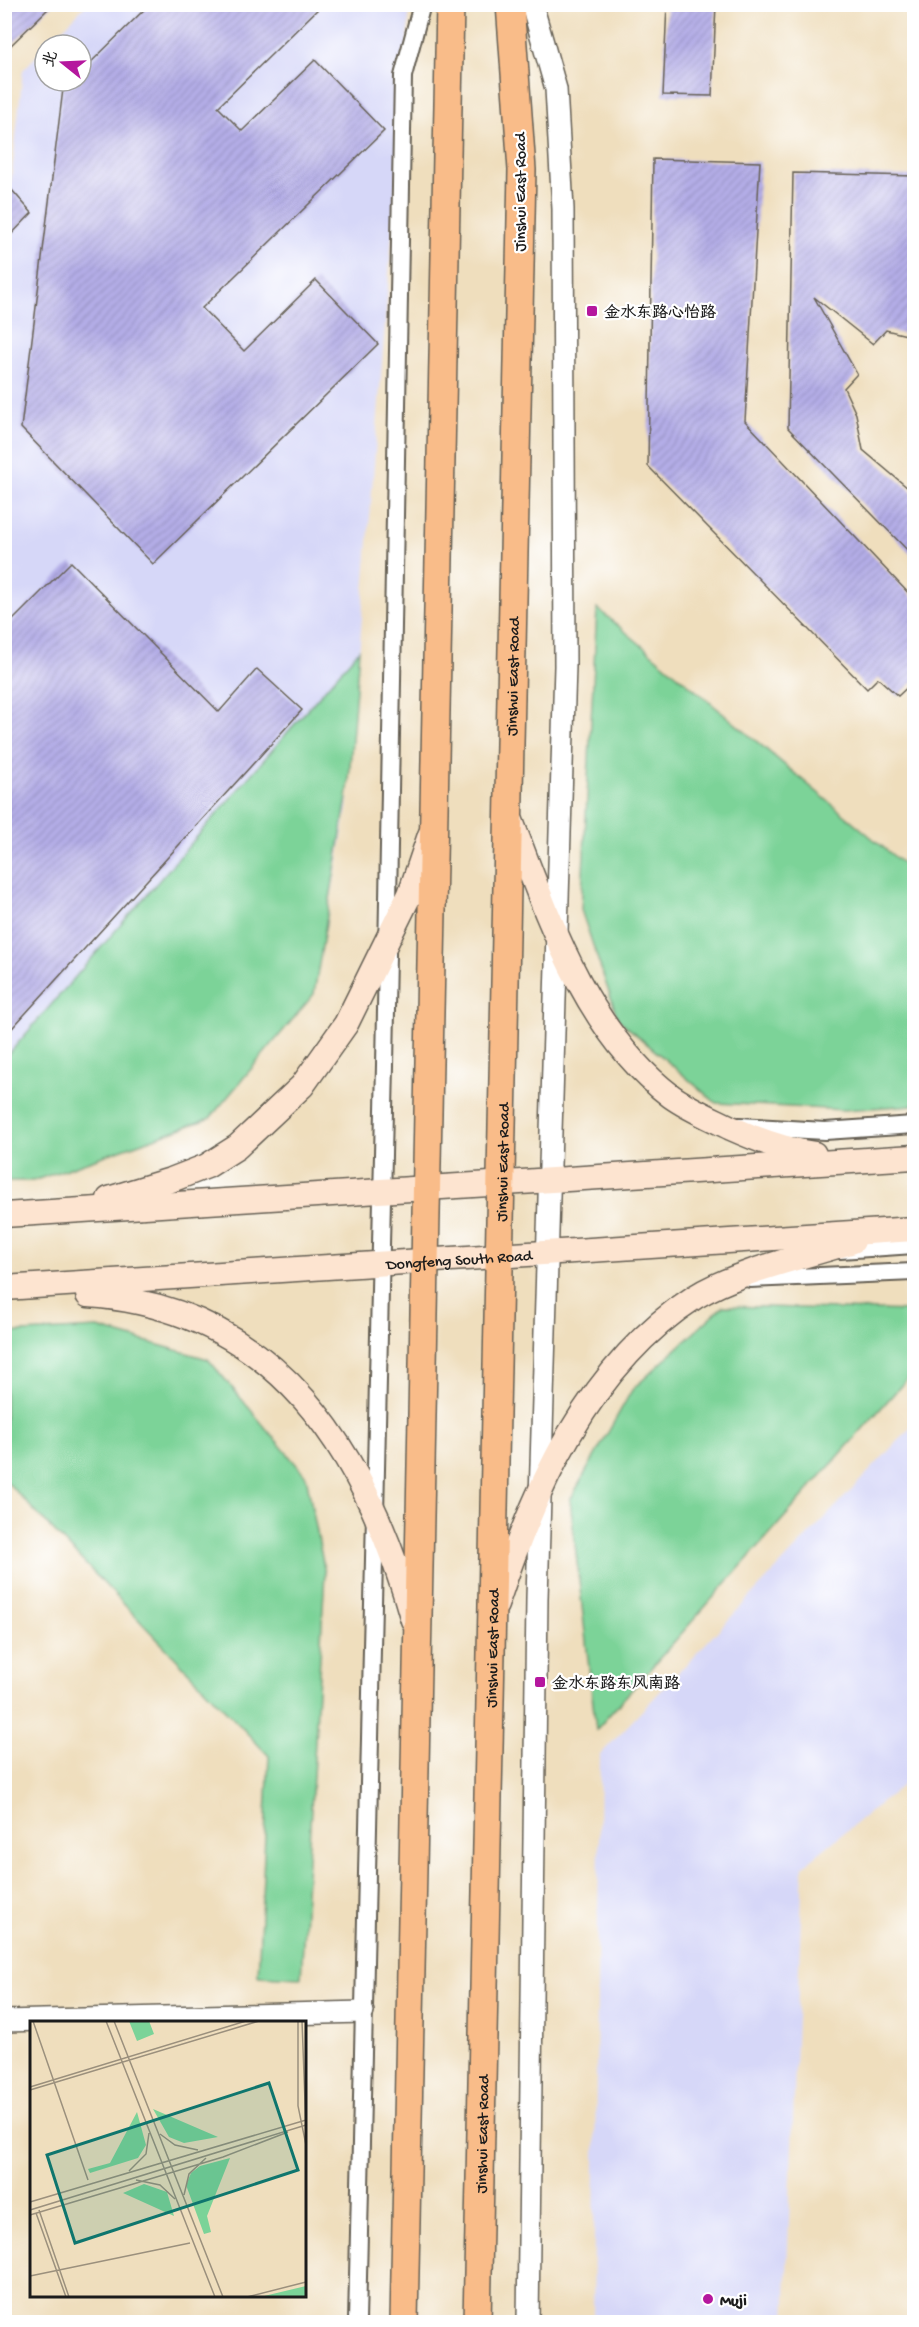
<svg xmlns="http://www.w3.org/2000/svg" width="919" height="2327" viewBox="0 0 919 2327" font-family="'Gochi Hand','LXGW WenKai TC',sans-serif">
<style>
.built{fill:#d6d7f8}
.green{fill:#7bd398;stroke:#4c785a;stroke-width:1.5}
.building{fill:url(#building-hatch)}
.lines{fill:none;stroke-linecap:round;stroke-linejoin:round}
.minor-casing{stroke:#666054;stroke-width:20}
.tertiary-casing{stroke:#666054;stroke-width:24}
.secondary-casing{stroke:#666054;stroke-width:27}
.primary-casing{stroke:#666054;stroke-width:30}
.minor{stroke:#fff;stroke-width:16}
.tertiary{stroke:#fff;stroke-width:21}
.secondary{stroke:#fde4d0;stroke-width:24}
.primary{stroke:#f9bc89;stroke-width:27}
.poi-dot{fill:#b5179e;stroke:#fff;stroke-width:2}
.labels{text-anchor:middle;stroke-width:4.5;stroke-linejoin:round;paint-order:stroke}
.street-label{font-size:16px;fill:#1c1c1c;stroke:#fff}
.poi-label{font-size:16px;font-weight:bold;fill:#1c1c1c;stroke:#fff;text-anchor:start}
.inset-road{fill:none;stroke:#9b907d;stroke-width:1.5}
.view{fill:#0f766e;fill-opacity:0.15;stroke:#0f766e;stroke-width:3}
.inset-edge{fill:none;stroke:#1c1c1c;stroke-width:3}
</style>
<defs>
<pattern id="building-hatch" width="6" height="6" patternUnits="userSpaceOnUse" patternTransform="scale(1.5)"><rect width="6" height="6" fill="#b4ade7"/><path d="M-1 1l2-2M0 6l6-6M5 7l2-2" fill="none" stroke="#9a94c6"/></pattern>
</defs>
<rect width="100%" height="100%" fill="#fff"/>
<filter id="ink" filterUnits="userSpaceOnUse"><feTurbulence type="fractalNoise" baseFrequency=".0167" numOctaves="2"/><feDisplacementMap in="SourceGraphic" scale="12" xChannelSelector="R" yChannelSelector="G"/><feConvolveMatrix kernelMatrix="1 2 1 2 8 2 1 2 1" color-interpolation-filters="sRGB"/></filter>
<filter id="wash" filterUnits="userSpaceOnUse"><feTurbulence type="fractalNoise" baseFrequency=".008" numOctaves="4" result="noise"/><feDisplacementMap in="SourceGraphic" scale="24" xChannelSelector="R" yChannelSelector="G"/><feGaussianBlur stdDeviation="1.35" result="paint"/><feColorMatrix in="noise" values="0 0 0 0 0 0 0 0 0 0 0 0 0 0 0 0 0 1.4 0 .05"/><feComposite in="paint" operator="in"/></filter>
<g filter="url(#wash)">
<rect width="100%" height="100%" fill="#efdebd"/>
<path class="built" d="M86,5H410L347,809L314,994L210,1118L33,1181H5L4,249L23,70L45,47V81H81V45H47Z
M914,1424V1776L803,1866L785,2322H593L600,1755Z"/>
<path class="green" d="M597,608L914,873V1105L844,1110L716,1103L618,1019L581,910Z
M359,650L348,792L314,994L210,1118L33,1181H5V1058Z
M723,1306L914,1311V1371L596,1730L570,1500L632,1390Z
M98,1328L208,1359L306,1476L325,1573L301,1978L258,1976L269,1756L5,1480V1333Z"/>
<g id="blocks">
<path class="building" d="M4,4H53L4,52Z
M150,4H323L218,107L242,131L315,60L384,131L202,308L244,351L316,280L378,344L153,564L21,428L63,89L72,81H81V72Z
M667,4H716L712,96L663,95Z
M653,159L760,162L745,421L915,600V680L898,696L878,678L867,689L648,466Z
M793,173L915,176V337L886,330L873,344L814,297L857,374L844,388L856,414L863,450L915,494V558L788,428Z
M4,181L32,213L4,242Z
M71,562L219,712L257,669L302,710L4,1037V629Z"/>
</g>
</g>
<g filter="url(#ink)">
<use href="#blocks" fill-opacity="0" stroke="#666054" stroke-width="1.5"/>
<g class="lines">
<defs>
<path id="minor" d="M739,1126L825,1131L914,1125
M840,1250L914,1245
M750,1279L914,1272
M357,2322L385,1065L403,76L422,4"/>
<path id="tertiary" d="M4,2021L363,2012
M528,2322L537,1598L565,666L563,209L556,89L532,4"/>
<g id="secondary">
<path d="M510,818C547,914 585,1031 671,1096C689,1109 711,1118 731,1128C758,1140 784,1150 814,1154"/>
<path d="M109,1199L171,1180L207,1166L237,1147L302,1086L346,1024L410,894L430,835"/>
<path d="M4,1215L914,1157"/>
<path id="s1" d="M4,1288L914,1229"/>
<path d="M88,1295C278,1308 366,1452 413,1620"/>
<path d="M496,1605C534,1490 589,1365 695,1297C737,1271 804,1257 853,1241"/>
</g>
<g id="primary">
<path d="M404,2322L450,4"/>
<path id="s2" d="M477,2322L522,170L510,4"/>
</g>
</defs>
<use href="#minor" class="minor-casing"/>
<use href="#tertiary" class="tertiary-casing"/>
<use href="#secondary" class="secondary-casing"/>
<use href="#primary" class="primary-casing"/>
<use href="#minor" class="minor"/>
<use href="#tertiary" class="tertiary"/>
<use href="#secondary" class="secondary"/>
<use href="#primary" class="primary"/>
</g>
</g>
<g class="poi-dot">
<rect x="586" y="305" width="12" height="12" rx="3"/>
<rect x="534" y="1676" width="12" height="12" rx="3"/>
<circle cx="708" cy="2299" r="6"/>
</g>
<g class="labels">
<g class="street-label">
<text transform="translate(519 192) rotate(-90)" y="6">Jinshui East Road</text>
<text dy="6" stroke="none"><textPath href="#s2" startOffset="1646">Jinshui East Road</textPath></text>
<text dy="6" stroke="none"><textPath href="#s2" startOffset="1160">Jinshui East Road</textPath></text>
<text dy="6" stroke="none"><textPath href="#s1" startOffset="456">Dongfeng South Road</textPath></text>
<text dy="6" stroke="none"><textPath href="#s2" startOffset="674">Jinshui East Road</textPath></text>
<text dy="6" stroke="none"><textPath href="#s2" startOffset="188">Jinshui East Road</textPath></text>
</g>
<g class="poi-label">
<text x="604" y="317">金水东路心怡路</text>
<text x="552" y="1688">金水东路东风南路</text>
<text x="720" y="2305">Muji</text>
</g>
</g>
<g transform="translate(30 2021)">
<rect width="276" height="276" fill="#efdebd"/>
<path d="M99,0H119L124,13L107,20ZM123,88L188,116L154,122L139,116ZM107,91L116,124L108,137L60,152L58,148L80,142ZM200,137L177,195L181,211L174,213L156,164L161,152L170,145ZM114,163L137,171L144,195L93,172ZM276,265V276H230Z" fill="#7bd398"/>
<path class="inset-road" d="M3,0L58,159M76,0L185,276M84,0L193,276M268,0V85L276,124M272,0L276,108M0,66L216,0M0,69L229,0M130,113L145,124L168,129M99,150L116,133L119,112M106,159L130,164L145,178M154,174L159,153L176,137M0,181L276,99M0,189L276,104M9,189L39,276M6,192L36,276M0,194L193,136L258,111M0,255L160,222M217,276L276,261"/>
<path class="view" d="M239,62L268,149L45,222L17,134Z"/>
<rect width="276" height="276" class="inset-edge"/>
</g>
<rect width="919" height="2327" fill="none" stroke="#fff" stroke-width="24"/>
<g transform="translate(63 63) rotate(288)"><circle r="28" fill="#ffffff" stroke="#a4a4a4" stroke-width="1.5"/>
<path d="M0-4.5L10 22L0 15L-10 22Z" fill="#b5179e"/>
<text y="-9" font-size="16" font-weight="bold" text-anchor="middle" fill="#1c1c1c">北</text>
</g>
</svg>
